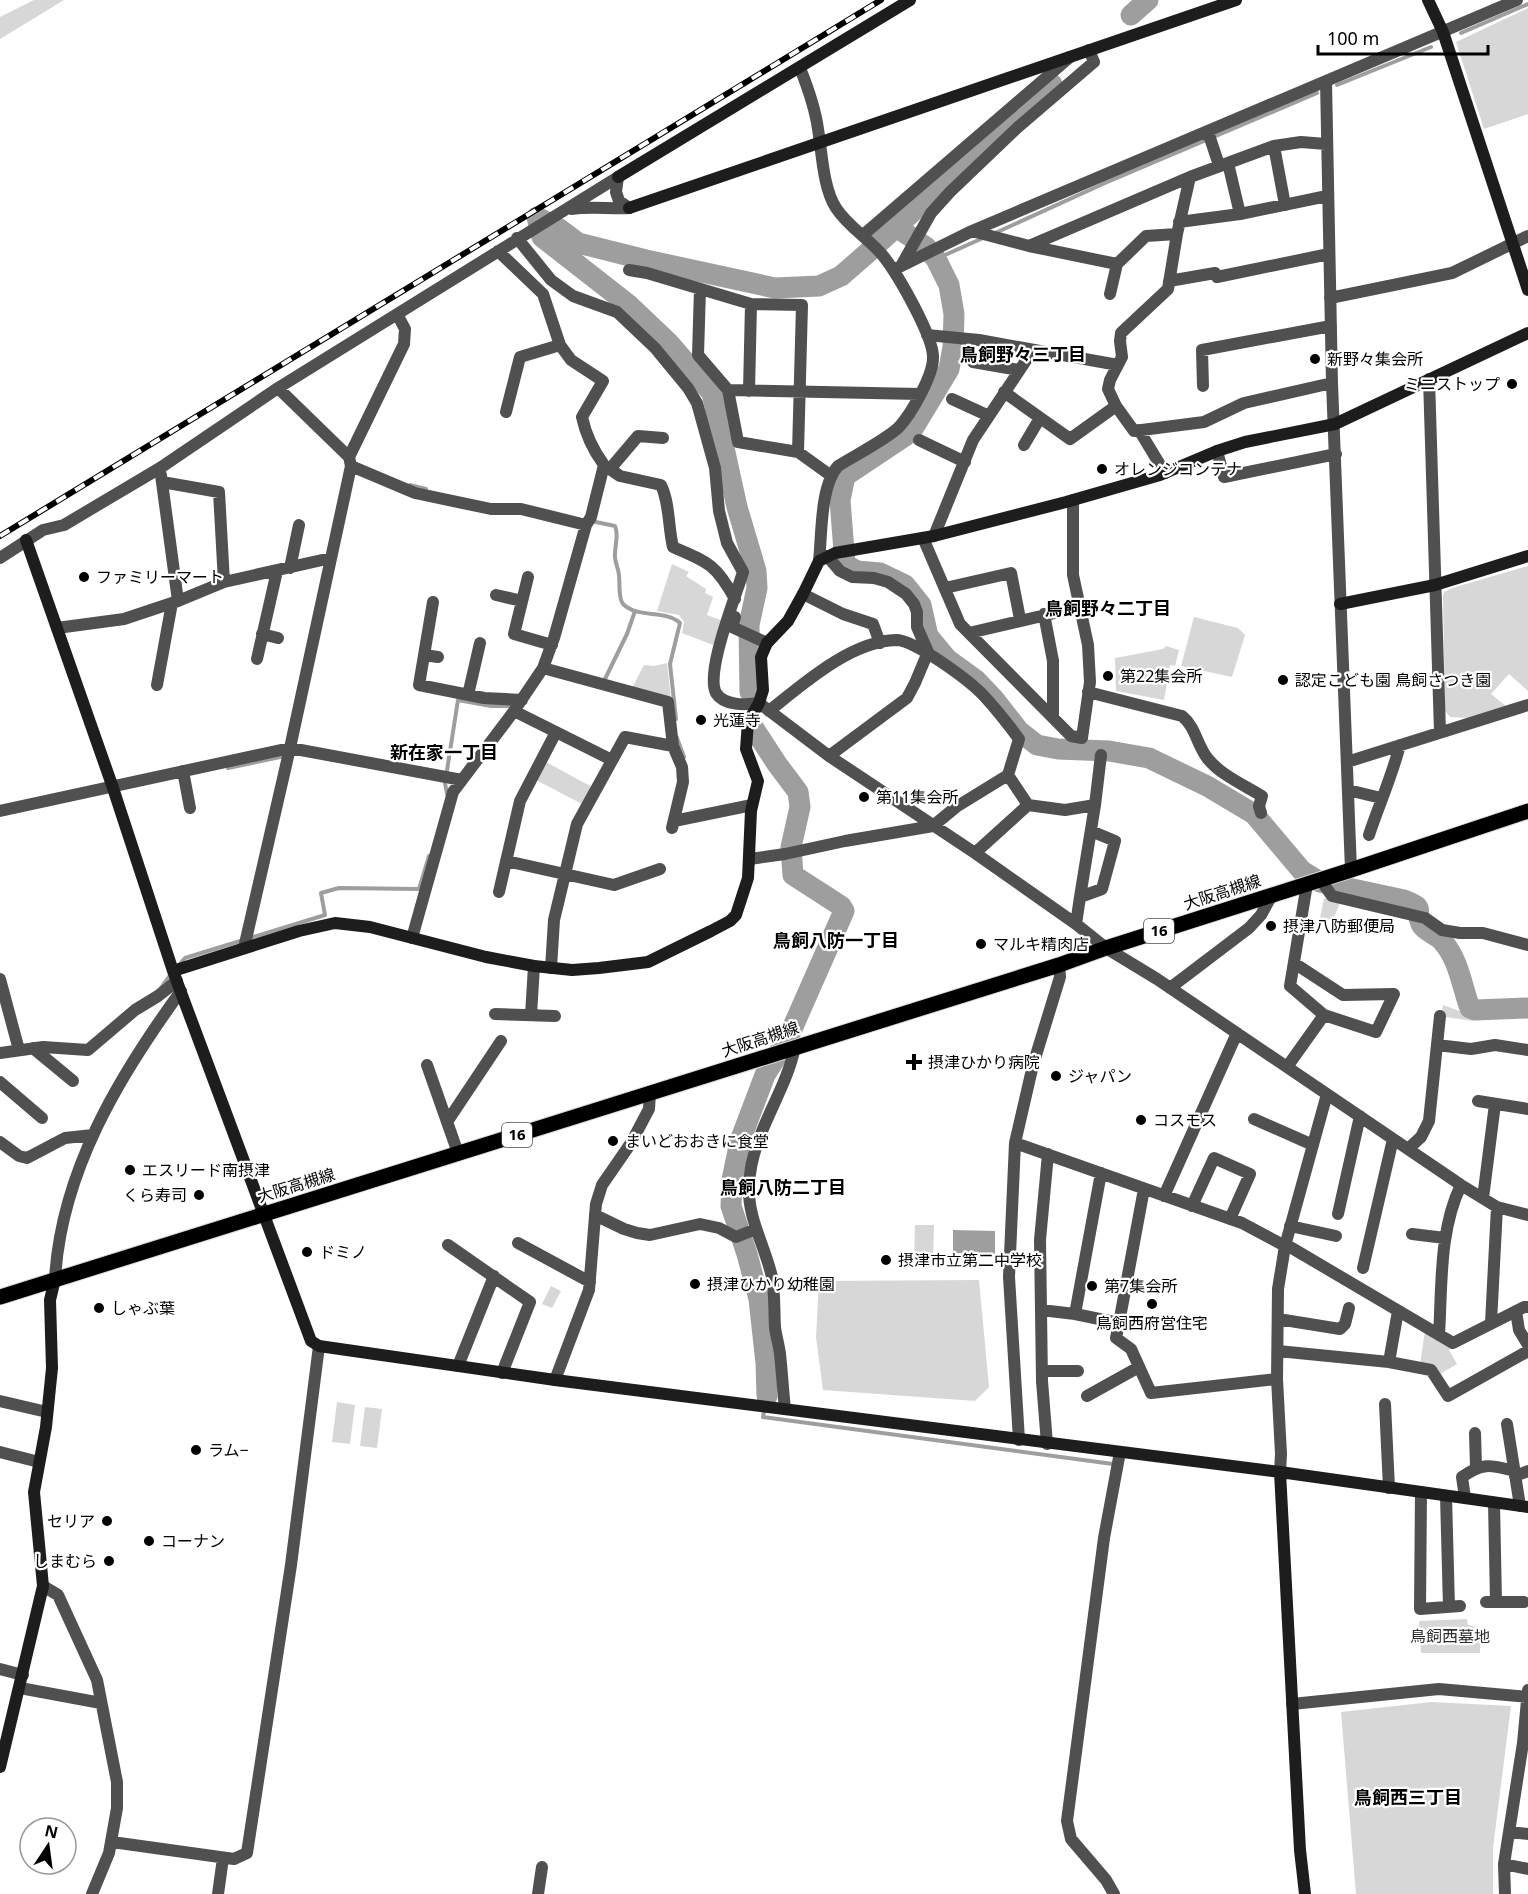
<svg xmlns="http://www.w3.org/2000/svg" width="1528" height="1894" viewBox="0 0 1528 1894" font-family="'Noto Sans','Noto Sans JP',sans-serif">
<style>
.green{fill:#d7d7d7}
.water{fill:#9e9e9e}
.lines{fill:none;stroke-linecap:round;stroke-linejoin:round}
.stream{stroke:#9e9e9e;stroke-width:4}
.river{stroke:#9e9e9e;stroke-width:21}
.primary-casing{stroke:#dbdbdb;stroke-width:17}
.street{stroke:#505050;stroke-width:12}
.secondary{stroke:#1d1d1d;stroke-width:12}
.primary{stroke:#000;stroke-width:15}
.rail-casing{stroke:#000;stroke-width:6}
.rail{stroke:#fff;stroke-width:4;stroke-dasharray:11;stroke-linecap:butt}
.poi-dot{fill:#000;stroke:#fff;stroke-width:2}
.labels{text-anchor:middle;stroke-width:4.5;stroke-linejoin:round;paint-order:stroke}
.shield{fill:#fff;stroke:#4c4c4c;stroke-width:1.5}
.shield-label{font-size:15px;font-weight:bold;fill:#000}
.poi-label{font-size:16px;fill:#000;stroke:#fff;text-anchor:start}
.street-label{font-size:16px;fill:#000;stroke:#fff}
.park-label{font-size:16px;fill:#2e2e2e;stroke:#fff}
.neighbourhood-label{font-size:18px;font-weight:bold;fill:#000;stroke:#fff}
</style>
<rect width="100%" height="100%" fill="#fff"/>
<path class="green" d="M34,0H64L0,39V17Z
M1528,8V114L1484,129L1456,42Z
M672,564L689,572L686,576L706,589L705,593L713,597L707,615L723,621L713,645L682,633L684,622L679,615L657,611Z
M1528,566V691L1509,674L1491,694L1506,706L1468,718L1450,717L1445,711L1443,596L1444,592L1452,588Z
M1194,617L1238,628L1245,635L1232,677L1181,666Z
M1166,646L1179,650L1175,666L1170,665L1164,700L1116,691L1115,658L1163,649Z
M667,663L671,700L632,688L644,665L654,666Z
M546,762L592,787L582,804L536,780Z
M1324,898L1340,903L1333,920L1320,918Z
M1443,1005L1473,1016V1021L1446,1017V1015L1442,1014Z
M915,1225H934L933,1266H914Z
M979,1280L989,1387L975,1401L823,1390L816,1337L819,1281Z
M551,1286L561,1291L552,1308L542,1304Z
M1425,1330L1452,1347L1449,1350L1457,1364L1440,1374L1420,1365Z
M337,1402L355,1405L350,1444L332,1442Z
M365,1407L382,1409L377,1448L360,1446Z
M1467,1619L1468,1625L1481,1628L1480,1653H1421L1419,1621Z
M1431,1702L1511,1706L1493,1848V1894H1356L1341,1712Z"/>
<path class="water" d="M953,1230L995,1231V1254L953,1253Z"/>
<g class="lines">
<path class="stream" d="M1461,33L1528,4
M1337,85L1431,47
M993,234L1105,183L1317,93
M936,259L983,238
M410,485L426,489
M591,521L615,526C619,535 615,544 615,554C614,561 619,569 619,576C620,584 618,598 623,604C638,619 665,609 680,623L670,664L676,719
M604,681L627,634L635,611
M677,738L684,757
M228,768L285,756
M447,794L445,783L458,700L491,706H511
M180,964L185,958L325,915L321,893L339,888L419,889L429,856
M161,988L171,974
M767,1396L763,1417L1113,1464"/>
<path class="river" d="M1131,15L1148,0
M537,217L558,228L578,243L646,260L775,288L819,286L841,276L872,249L1052,84
M537,217L542,237L629,305L669,343L712,393L737,507L756,571L757,588L749,625L750,692
M896,227L926,247L936,259L949,285L954,314L953,347L949,369L911,432L845,476L840,500L845,564L857,571L880,573L905,585L921,605L928,636L947,659L976,680L994,699L1019,731L1037,745L1058,749L1109,751L1149,758L1207,786L1254,814L1302,871L1320,882L1404,900C1427,909 1414,908 1421,924C1425,932 1438,935 1443,942C1459,960 1462,987 1470,1008L1475,1010L1528,1008
M751,724L777,764L798,792L800,807L791,847L793,875L841,906L844,911L788,1038L765,1075L740,1141L732,1180L731,1206L747,1254L759,1299L766,1363L767,1396"/>
<defs>
<path id="primary" d="M0,1297L1059,965L1106,948L1351,870L1528,811"/>
</defs>
<use href="#primary" class="primary-casing"/>
<path class="street" d="M800,68C808,88 815,107 818,129C822,153 823,188 836,208C849,228 870,239 884,257C898,275 934,337 933,358C933,376 911,414 899,427C887,439 854,456 838,466C820,486 822,534 819,561
M1326,81L1332,383L1351,870
M1208,132L1219,165
M1274,146L1285,205
M1228,163L1240,214
M618,177L616,192L619,201L629,208
M571,209C590,206 610,209 629,208
M1179,222L1240,214L1327,196
M972,231L1029,246L1117,264
M863,235L1070,57
M517,238L551,280L573,296L617,312L655,348L688,388L697,403L715,468L719,511L727,543L743,572C736,596 705,672 716,693C724,706 746,705 759,703L829,756L975,853L1076,924L1106,948L1157,979L1461,1185L1497,1207L1528,1215
M1029,246L1190,177L1274,146L1301,142L1326,144
M901,266L931,213L950,192L1017,128L1094,62L1089,50
M629,270L647,273L751,304L802,305L798,452
M893,270L972,231L1517,0
M1169,281L1215,273L1217,277L1329,254
M700,289L698,355L728,390L738,442L798,452L830,475
M1110,294L1117,264L1146,236L1177,234
M1330,298L1452,273L1528,236
M927,335L979,340L1118,365
M973,362L1019,370
M1429,379L1440,732
M1203,386L1202,350L1331,326
M728,390L920,394
M749,391L751,304
M1004,392L1070,439L1116,406L1108,389L1110,380L1122,357L1120,341L1121,333L1168,289L1177,234L1190,177
M952,399L989,416
M1116,406L1134,431L1204,422L1244,403L1332,383
M506,412L520,357L560,345
M1139,430L1165,473
M919,440L965,462
M1024,445L1040,418
M1217,451L1224,477L1336,454
M349,457L404,344L405,329L397,314
M604,465L620,476L661,485C670,504 668,527 673,547C708,562 716,564 735,599
M351,466L415,493L491,509H521L586,525
M610,469L638,436L663,438
M161,475L178,601
M162,482L219,492L224,582
M934,536L973,440L1033,350
M923,538L960,624L1071,736L1082,738L1090,682L1088,645L1073,575V500
M827,556L840,571L852,577L874,578L888,582L906,594L914,604L917,612V627L928,652L915,683L907,698L829,756
M0,558L43,530L64,525L160,468L278,388L618,177
M290,568L299,525
M528,577L514,634L552,645
M945,588L1011,573L1020,619
M803,594L843,614L873,624L880,643
M496,595L522,601
M433,602L419,685L484,698L522,700
M1044,614L1053,661V717
M735,617L732,627L767,643
M57,628L124,619L178,601L224,582L331,558
M969,633L1080,607
M262,634L278,638
M424,655L438,657
M257,659L277,571
M543,668L668,702L673,746L682,767L683,782L672,828
M157,685L172,603
M1088,692L1182,716C1196,727 1197,746 1208,759C1221,775 1244,785 1262,796L1259,806L1261,813
M468,695L480,643
M514,711L612,760
M1347,762L1528,705
M183,771L190,808
M1008,775L1028,805L1065,810L1095,805
M1348,790L1381,798
M0,811L290,748L462,780
M674,821L752,805
M1369,835C1379,805 1392,776 1400,745
M975,853L1028,805
M750,859L785,854L845,841L933,826L956,807L1008,775L1019,739C1008,724 997,710 984,696C970,681 915,640 896,640C851,641 803,684 769,711
M506,861L614,885L660,869
M1320,879L1332,896L1425,918L1442,930L1460,933H1483L1528,945
M499,892L520,801L556,732
M1080,897L1095,805L1101,755
M1076,924L1080,897L1102,889L1115,841L1091,831
M412,938L453,792L514,711L543,668L554,638L586,525L591,517L604,465C593,450 586,436 582,417L603,381L571,360L560,345L543,294L498,251
M244,948L290,748L351,466L349,457L278,388
M1294,963L1343,995L1394,994L1376,1032L1324,1015L1290,986L1307,884
M1059,965L1060,977L1033,1065L1015,1143L1242,1223L1285,1246
M551,968L554,920L577,824L625,737L673,746
M0,979L19,1050
M1170,988L1249,928L1261,915L1272,895
M495,1014L555,1016
M531,1015L534,966
M1437,1045L1471,1049L1495,1045L1528,1050
M33,1048L73,1081
M0,1053L43,1047L88,1050L135,1010L158,996L177,981
M427,1065L458,1153
M1287,1067L1324,1015
M0,1082L42,1118
M1478,1101L1528,1109
M1254,1119L1313,1145
M447,1122L501,1041
M0,1142L19,1156L27,1158L65,1138L93,1135
M1015,1143L1009,1277L1019,1440
M1408,1149L1421,1137L1429,1121L1440,1016
M1101,1173L1075,1314L1119,1323L1144,1189
M1164,1196L1237,1033
M1483,1198L1495,1104
M1192,1206L1214,1158L1250,1174L1230,1219
M1338,1214L1360,1116
M595,1215L624,1229L637,1233L650,1235L700,1224L719,1228L736,1237L756,1229
M1290,1226L1336,1236
M1412,1234L1445,1238
M518,1243L590,1282
M1285,1244L1453,1343L1524,1307H1528
M448,1245L530,1302L502,1373
M1363,1268L1393,1139
M55,1279C61,1172 119,1076 181,991
M1041,1310L1075,1314
M1516,1311L1519,1330L1528,1345
M1278,1319L1340,1329L1345,1324L1349,1308
M1119,1323L1116,1338L1131,1349L1151,1393L1277,1379
M1491,1323L1497,1207
M1439,1335C1442,1286 1439,1230 1461,1185
M1278,1351L1389,1362L1431,1370L1448,1396L1528,1351
M1389,1362L1398,1311
M458,1366L494,1276
M1042,1371H1078
M555,1380L589,1290L596,1204L602,1185L631,1143L649,1109L650,1093
M1087,1396L1139,1367
M0,1401L47,1412
M1385,1404L1389,1488
M785,1409C783,1391 782,1372 780,1354C779,1345 776,1336 775,1327C774,1311 775,1294 772,1277C765,1246 747,1217 749,1185C751,1134 785,1095 795,1047
M1507,1424L1520,1506
M1475,1433L1476,1467
M1047,1444L1042,1381L1040,1240L1048,1154
M0,1452L39,1462
M1280,1472L1281,1454L1277,1379L1278,1289L1285,1246L1327,1094
M1515,1476L1528,1471
M1421,1492L1420,1609L1460,1606
M1446,1496L1449,1607
M1465,1498L1462,1477C1483,1462 1491,1465 1515,1471
M1494,1503L1496,1602
M43,1586L58,1595L97,1680L117,1782V1808L109,1853L92,1894
M1486,1602H1524
M0,1669L23,1675
M20,1688L101,1703
M1292,1704L1439,1689L1528,1697
M1509,1832L1528,1834
M112,1842L234,1859L247,1853L291,1565L319,1346
M1504,1864L1528,1869
M218,1894L223,1858
M538,1894L542,1867
M1114,1894L1106,1880L1071,1839L1067,1821L1104,1538L1120,1452
M1505,1894L1504,1864L1523,1743L1528,1690"/>
<path class="secondary" d="M1428,0L1443,32L1528,290
M618,177L910,0
M629,208L1236,0
M26,540L112,785L173,971L311,1341L319,1346L555,1380L1280,1472L1528,1507
M1340,604L1435,585L1528,556
M173,971L299,931L335,923L370,927L486,957L534,966L572,970L599,968L648,962L711,931L730,921L736,915L748,878L751,811L758,781L746,749L748,722L759,703L763,690L761,657L767,643L788,621L803,594L819,561L835,553L934,536L1066,502L1160,475L1217,451L1245,442L1335,424L1528,333
M1280,1472L1300,1850L1305,1894
M0,1767L43,1586L34,1492L46,1427L52,1368L50,1300L55,1279"/>
<use href="#primary" class="primary"/>
<defs>
<path id="rail" d="M0,536L881,0"/>
</defs>
<use href="#rail" class="rail-casing"/>
<use href="#rail" class="rail"/>
</g>
<g class="poi-dot">
<circle cx="1315" cy="359" r="6"/>
<circle cx="1512" cy="384" r="6"/>
<circle cx="1102" cy="469" r="6"/>
<circle cx="84" cy="577" r="6"/>
<circle cx="1108" cy="676" r="6"/>
<circle cx="1283" cy="680" r="6"/>
<circle cx="701" cy="720" r="6"/>
<circle cx="864" cy="797" r="6"/>
<circle cx="1271" cy="926" r="6"/>
<circle cx="981" cy="944" r="6"/>
<path d="M911 1053h6v6h6v6h-6v6h-6v-6h-6v-6h6z"/>
<circle cx="1056" cy="1076" r="6"/>
<circle cx="1141" cy="1120" r="6"/>
<circle cx="613" cy="1141" r="6"/>
<circle cx="130" cy="1170" r="6"/>
<circle cx="199" cy="1195" r="6"/>
<circle cx="307" cy="1252" r="6"/>
<circle cx="886" cy="1260" r="6"/>
<circle cx="695" cy="1284" r="6"/>
<circle cx="1092" cy="1286" r="6"/>
<circle cx="1152" cy="1304" r="6"/>
<circle cx="99" cy="1308" r="6"/>
<circle cx="196" cy="1450" r="6"/>
<circle cx="107" cy="1521" r="6"/>
<circle cx="149" cy="1541" r="6"/>
<circle cx="109" cy="1561" r="6"/>
</g>
<g class="labels">
<g class="shield">
<rect x="1144" y="919" width="30" height="24" rx="4.5"/>
<rect x="502" y="1123" width="30" height="24" rx="4.5"/>
</g>
<g class="shield-label">
<text x="1159" y="936">16</text>
<text x="517" y="1140">16</text>
</g>
<g class="poi-label">
<text x="1327" y="365">新野々集会所</text>
<text x="1500" y="390" text-anchor="end">ミニストップ</text>
<text x="1114" y="475">オレンジコンテナ</text>
<text x="96" y="583">ファミリーマート</text>
<text x="1120" y="682">第22集会所</text>
<text x="1295" y="686">認定こども園 鳥飼さつき園</text>
<text x="713" y="726">光蓮寺</text>
<text x="876" y="803">第11集会所</text>
<text x="1283" y="932">摂津八防郵便局</text>
<text x="993" y="950">マルキ精肉店</text>
<text x="928" y="1068">摂津ひかり病院</text>
<text x="1068" y="1082">ジャパン</text>
<text x="1153" y="1126">コスモス</text>
<text x="625" y="1147">まいどおおきに食堂</text>
<text x="142" y="1176">エスリード南摂津</text>
<text x="187" y="1201" text-anchor="end">くら寿司</text>
<text x="319" y="1258">ドミノ</text>
<text x="898" y="1266">摂津市立第二中学校</text>
<text x="707" y="1290">摂津ひかり幼稚園</text>
<text x="1104" y="1292">第7集会所</text>
<text x="111" y="1314">しゃぶ葉</text>
<text x="1152" y="1329" text-anchor="middle">鳥飼西府営住宅</text>
<text x="208" y="1456">ラム−</text>
<text x="95" y="1527" text-anchor="end">セリア</text>
<text x="161" y="1547">コーナン</text>
<text x="97" y="1567" text-anchor="end">しまむら</text>
</g>
<g class="street-label">
<text transform="translate(1222 892) rotate(-18)" y="6">大阪高槻線</text>
<text transform="translate(760 1039) rotate(-18)" y="6">大阪高槻線</text>
<text transform="translate(296 1185) rotate(-17)" y="6">大阪高槻線</text>
</g>
<g class="park-label">
<text x="1450" y="1642">鳥飼西墓地</text>
</g>
<g class="neighbourhood-label">
<text x="1023" y="361">鳥飼野々三丁目</text>
<text x="1108" y="615">鳥飼野々二丁目</text>
<text x="444" y="759">新在家一丁目</text>
<text x="836" y="947">鳥飼八防一丁目</text>
<text x="783" y="1194">鳥飼八防二丁目</text>
<text x="1408" y="1804">鳥飼西三丁目</text>
</g>
</g>
<g transform="translate(48 1846) rotate(13)"><circle r="28" fill="#ffffff" stroke="#999999" stroke-width="1.5"/>
<path d="M0-4.5L10 22L0 15L-10 22Z" fill="#000000"/>
<text y="-9" font-size="16" font-weight="bold" text-anchor="middle" fill="#000000">N</text>
</g>
<path d="M1318 45v9h170v-9" fill="none" stroke="#000000" stroke-width="3"/>
<text x="1327" y="45" font-size="18" fill="#000000" stroke="#ffffff" stroke-width="4.5" paint-order="stroke">100 m</text>
</svg>
